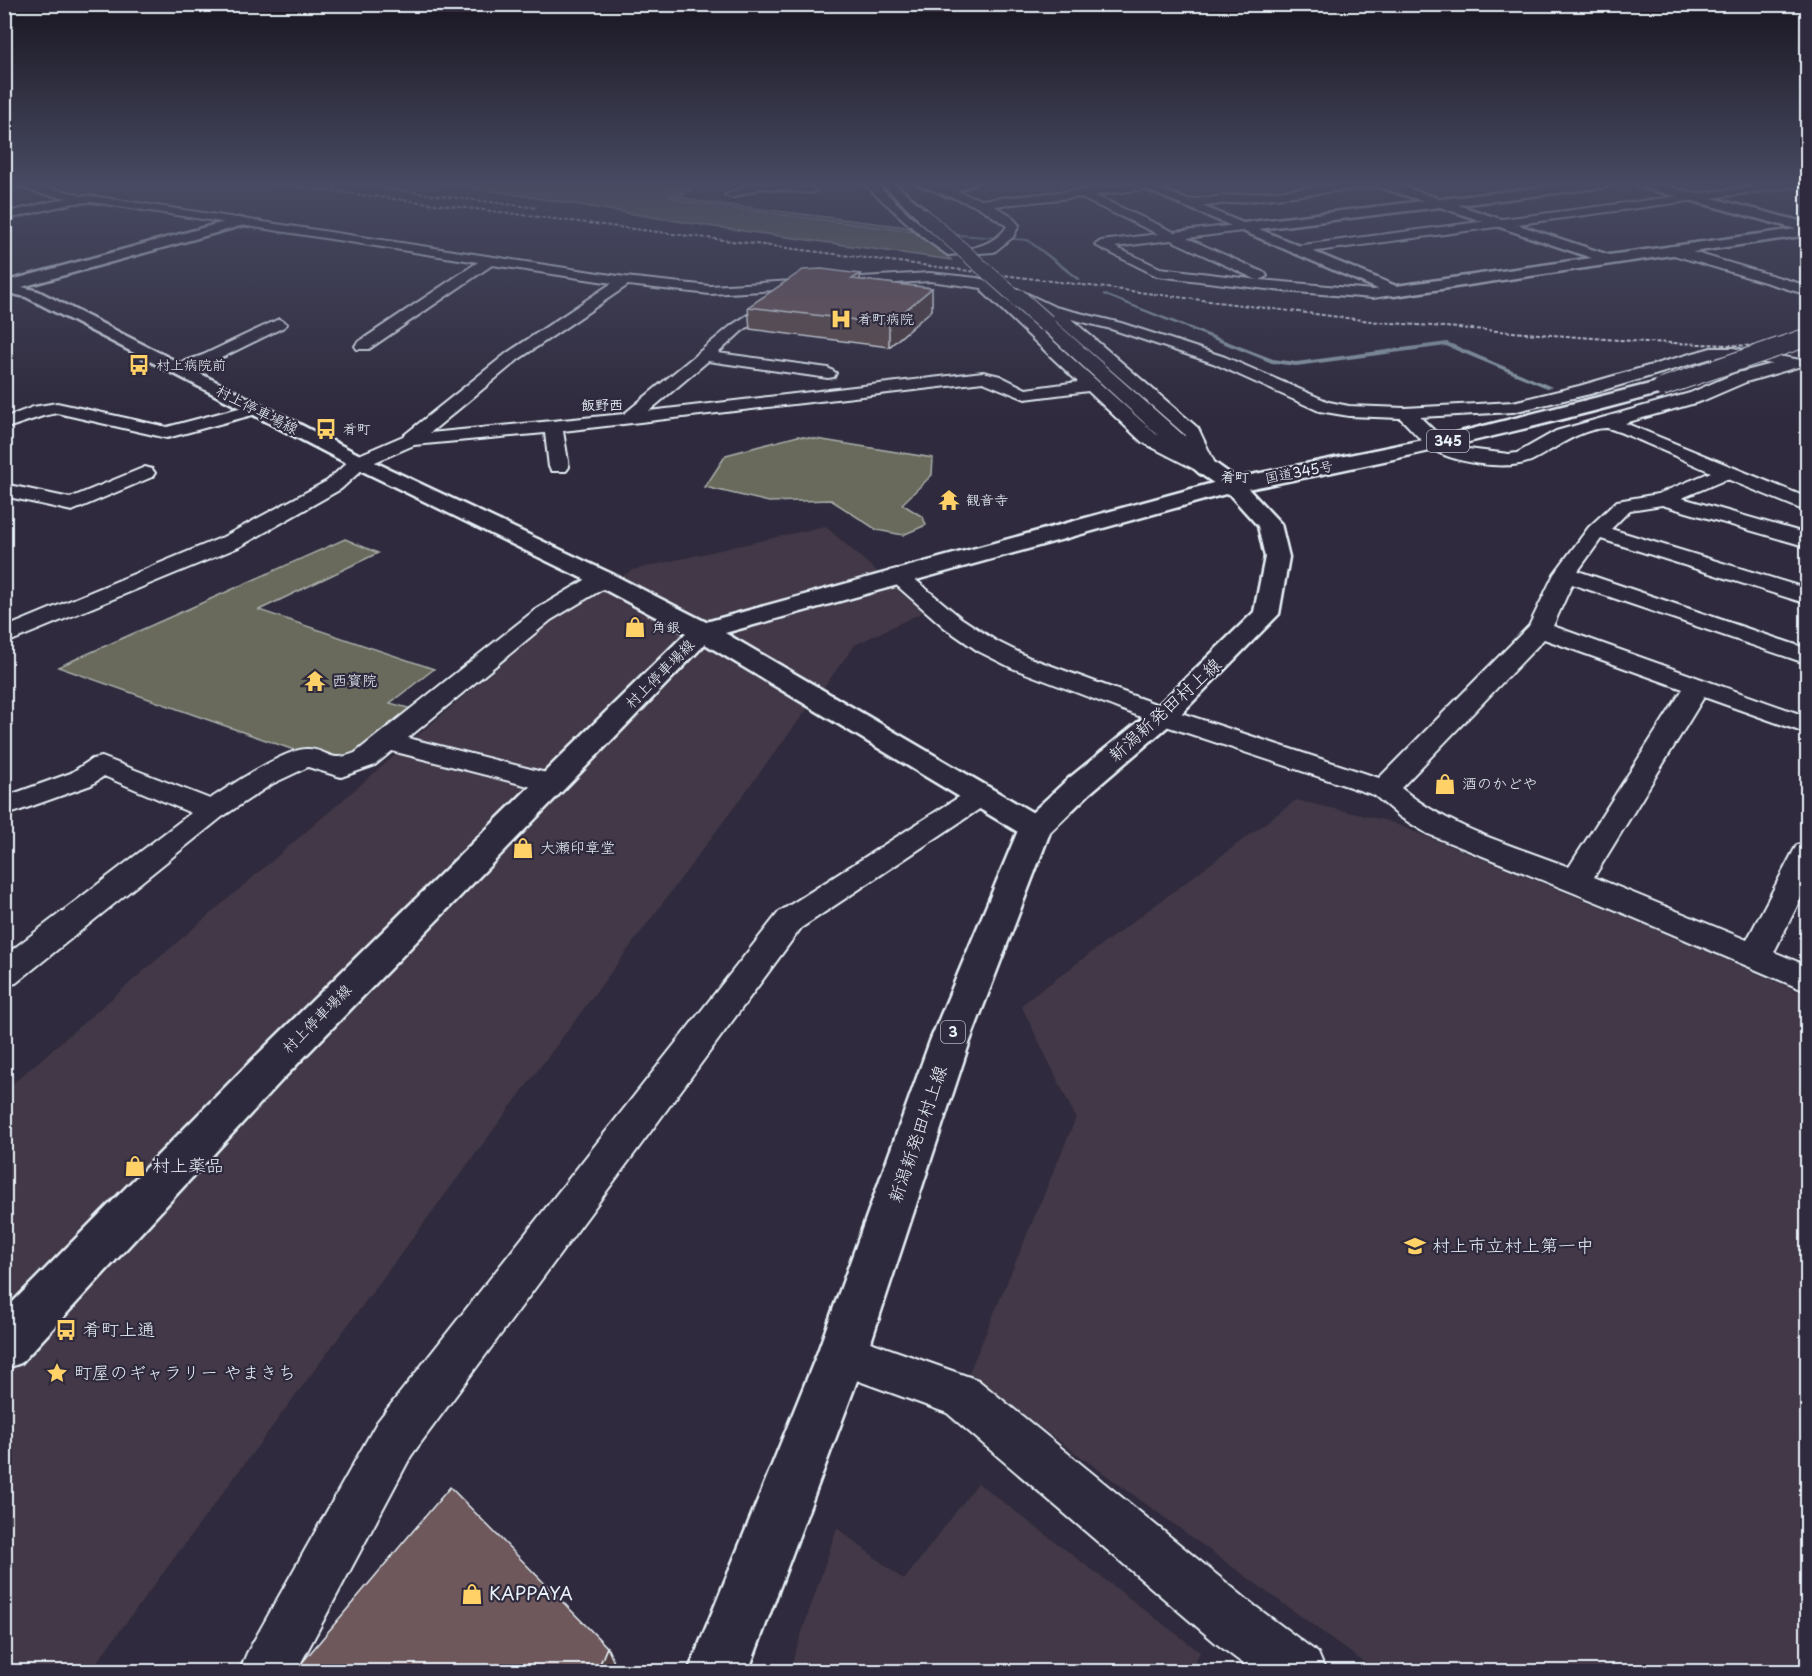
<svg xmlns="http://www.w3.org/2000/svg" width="1812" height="1676" viewBox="0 0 1812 1676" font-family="'Playpen Sans','Klee One',sans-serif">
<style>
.built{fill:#423846}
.green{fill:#696a5c;stroke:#a8aeaa;stroke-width:1.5}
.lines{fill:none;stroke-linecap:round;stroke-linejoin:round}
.stream{fill:#8a9ca8;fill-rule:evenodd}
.street-casing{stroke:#e8f1f8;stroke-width:4}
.secondary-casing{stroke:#e8f1f8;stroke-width:5}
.primary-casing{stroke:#e8f1f8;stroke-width:5}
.highway-casing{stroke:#e8f1f8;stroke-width:5}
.street{fill:#2f2a3d;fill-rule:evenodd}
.secondary{fill:#2f2a3d;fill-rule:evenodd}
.primary{fill:#2f2a3d;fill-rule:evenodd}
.highway{fill:#2f2a3d;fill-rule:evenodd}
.rail{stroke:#e8f1f8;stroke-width:2;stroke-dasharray:4 2;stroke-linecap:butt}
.highway-bridge-far1-casing{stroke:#e8f1f8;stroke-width:16;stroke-linecap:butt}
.highway-bridge-casing{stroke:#e8f1f8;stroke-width:20;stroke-linecap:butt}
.highway-bridge-far1{stroke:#2f2a3d;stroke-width:14}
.highway-bridge{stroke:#2f2a3d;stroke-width:18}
.wall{fill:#5f4d4e;stroke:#e8f1f8;stroke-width:1.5}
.shaded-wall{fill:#4d3e40;stroke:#e8f1f8;stroke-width:1.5}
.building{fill:#6e595b;stroke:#e8f1f8;stroke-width:1.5}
.labels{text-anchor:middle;stroke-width:4.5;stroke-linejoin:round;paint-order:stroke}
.far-poi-label{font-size:14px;fill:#e8f1f8;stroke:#2f2a3d;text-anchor:start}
.far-neighbourhood-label{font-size:14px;font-weight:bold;fill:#e8f1f8;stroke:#2f2a3d}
.shield{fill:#2f2a3d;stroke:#b0b5c0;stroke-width:1.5}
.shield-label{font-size:14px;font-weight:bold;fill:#e8f1f8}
.far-street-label{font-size:14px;fill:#e8f1f8;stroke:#2f2a3d}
.street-label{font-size:15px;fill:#e8f1f8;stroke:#2f2a3d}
.poi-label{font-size:15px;fill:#e8f1f8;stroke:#2f2a3d;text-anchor:start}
.near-street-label{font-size:18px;fill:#e8f1f8;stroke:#2f2a3d}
.near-poi-label{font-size:18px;fill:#e8f1f8;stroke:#2f2a3d;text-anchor:start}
</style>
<rect width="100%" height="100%" fill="#2f2a3d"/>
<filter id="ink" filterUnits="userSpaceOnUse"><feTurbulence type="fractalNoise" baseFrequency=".0167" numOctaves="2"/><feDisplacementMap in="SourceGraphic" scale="12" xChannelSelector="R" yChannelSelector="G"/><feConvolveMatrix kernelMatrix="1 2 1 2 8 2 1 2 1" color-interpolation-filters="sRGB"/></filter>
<g filter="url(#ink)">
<path class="built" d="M825,526L923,612L855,645L90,1671H5L4,1091L544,627L632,570Z
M1296,800L1388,821L1629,918L1807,995V1671H1376L968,1375L1076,1118L1021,1005Z
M978,1483L1200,1652L1191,1671H789L837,1528L904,1580Z"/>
<path class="green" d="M444,183H649L691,189L679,196L696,201L907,227L952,260L708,226Z
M798,436L933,458L932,475L902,504L923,517L926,525L903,535L877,530L831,500L769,502L705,487L726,455Z
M345,539L378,553L259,610L434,669L390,703L412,709L346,760L294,750L58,667Z"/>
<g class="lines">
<path class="stream" d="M695,183H699L673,197L686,201L741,209L916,231L1028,239L1081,279L1077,280L1027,241L916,233L685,203L668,197Z
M1103,293L1273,359L1296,362L1447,342L1552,387L1547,388L1446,346L1296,366L1272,363L1103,295Z"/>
<defs>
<path id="street" d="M11,183H27L78,194L80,196H92L625,277L710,286L930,273L977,278L1015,288L1055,307L1121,323L1225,357L1329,402L1349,406L1405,408L1513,402L1579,386L1711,348H1733L1801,360L1803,363L1801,366L1746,382L1702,401L1625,423L1808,498V512L1727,479L1682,498L1808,534V547L1662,505L1630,510L1611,529L1808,589V604L1601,539L1578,571L1808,649V664L1572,584L1553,626L1808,717V734L1704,697L1594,877L1747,940L1793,852L1797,845L1808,842V884L1774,952L1808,966V992L1604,905L1428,834L1400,817L1374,795L1154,722L1012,668L978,651L945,628L886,576L889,571L897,569L905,571L961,618L996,641L1030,658L1172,710L1379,778L1529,626L1554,574L1589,527L1617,501L1658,494L1711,472C1694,465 1616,428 1606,428C1578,429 1554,450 1531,461C1506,471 1451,463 1429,447C1419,439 1410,427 1400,418L1349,416L1319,411L1213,363L1111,329L1071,319L1198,428L1217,468L1214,472H1200L1142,442L1088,391L1025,399L983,382L563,431L569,467L566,471H552L549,467L545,433L414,445L366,466L341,489L239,547L4,644V628L223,537L327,481L352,458L403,436L507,353L612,283L492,265L369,349H357L355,346L357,343L478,262L92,202L74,203L4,220V213L67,198L38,193ZM930,281L982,288L983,292L1078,382L1026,389L1000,376L983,372L649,411L708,361L828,378L834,377L836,373L828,368L718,353L742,331L787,300L789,297L787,294L782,293L732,325L624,414L430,433L519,359L628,285L710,294ZM1000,293L1020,300L1047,314L1184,434L1191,452L1156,434ZM1712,358H1733L1772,364L1734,374L1690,393L1556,431L1517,453L1509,454L1468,449L1444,440L1420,417L1513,412L1590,394ZM1544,639L1683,689L1569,867C1512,845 1449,828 1401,788Z
M754,183L811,187L817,190L811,193L761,188L731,198L725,195Z
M863,183H875C894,199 933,240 955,247C971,253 999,241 1007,226L979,207L918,185L917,183H932L982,200L1146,183H1179L1174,186L1094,195L1174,232L1246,224L1248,227L1242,231L1187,238L1265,273L1267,276L1260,280L1373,290L1394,287L1401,291L1399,294L1373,298L1283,291L1157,276L1095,245L1101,241L1158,234L1079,197L994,206L1009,214L1019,225L1013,237L994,252L948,255L925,239ZM1171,240L1255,279L1259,280L1160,268L1115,247Z
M1353,183H1387L1381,186L1187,208L1181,204L1187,200Z
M1780,183H1808V185L1295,254L1288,250L1295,246Z
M1672,246L1808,286V295L1667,253L1665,250L1667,247Z
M279,319L287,324L284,327L215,361L178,374L170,369L172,366L203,355Z
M57,403L167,427L254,404L260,405L263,409L260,413L167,438L57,413L43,416L4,429V418L33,407Z
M145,467L152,469L155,473L152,477L72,511L4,496V484L70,498Z
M603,572L611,574L614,579L611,584L551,620L408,738L562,777L566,783L562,789L552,792L392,751L375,765L341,777L308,767L272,784L222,817L16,983L4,986V956L191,813L104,776L91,785L4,816V797L71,773L92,759L102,757L210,799C228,787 285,749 306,749C329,749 328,764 355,753L535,610L595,574Z
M980,787L990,790L994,796L990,802L801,928L411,1456L296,1672H239L247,1653L377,1422L779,912L970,790Z
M842,1332L978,1380L1255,1606L1318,1653L1326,1672H1254L1217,1644L947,1413L826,1369L820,1354L826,1339Z"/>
<path id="secondary" d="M960,183H976L946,196L940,192Z
M1131,183H1147L1243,223L1423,201L1376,186L1374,183H1391L1441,199L1578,183H1612L1606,187L1458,205L1609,255L1796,229L1638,186L1636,183H1655L1807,223L1808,235L1394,296ZM1440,207L1592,258L1396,286L1259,229Z
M239,218L244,219L246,222L244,225L22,287L38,291L366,458L612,574L706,622L1224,480L1232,478L1240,480L1243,485L1240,490L725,633L1047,821L1051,828L1047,835L1035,838L1023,835L705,644L281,1081L21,1363L4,1369V1311L253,1059L686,633L594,584L352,466L26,297L4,292V282Z"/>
<path id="primary" d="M1232,478L1240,480L1281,524L1289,557L1279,614L1173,722L1090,793L1050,832L970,1041L867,1354L748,1672H688L817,1354L930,1041L1019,828L1023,821L1068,779L1153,710L1254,612L1265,557L1258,526L1221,485L1224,480Z"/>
<path id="highway" d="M881,183H894L929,213L931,216L929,219H919Z
M1046,318L1052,319L1215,463L1236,478L1448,435L1662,381L1669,383L1671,387L1669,391C1524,431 1379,464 1232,492L1224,490L1199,473L1040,327L1038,323L1040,319Z"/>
</defs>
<use href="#street" class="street-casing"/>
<use href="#secondary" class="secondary-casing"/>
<use href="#primary" class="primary-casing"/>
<use href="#highway" class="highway-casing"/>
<use href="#street" class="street"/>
<use href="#secondary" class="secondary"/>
<use href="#primary" class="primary"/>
<use href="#highway" class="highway"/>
<path class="rail" d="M267,183L1378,322L1646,342L1808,348
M341,183L537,208"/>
<defs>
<path id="highway-bridge-far1" d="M924,216L1019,300"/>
<path id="highway-bridge" d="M1018,298L1046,323
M1662,387L1808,337"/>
</defs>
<use href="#highway-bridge-far1" class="highway-bridge-far1-casing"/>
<use href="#highway-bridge" class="highway-bridge-casing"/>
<use href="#highway-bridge-far1" class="highway-bridge-far1"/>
<use href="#highway-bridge" class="highway-bridge"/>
</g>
<path class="wall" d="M860,274V280L932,288V310L889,347L750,329L748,307Z"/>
<path class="shaded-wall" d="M860,274V294L852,279Z
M932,288V310L889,347V324Z
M607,1647L618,1671H597Z"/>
<path class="building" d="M822,269L860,274L852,279L932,288L889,324L748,307L803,270Z
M450,1487L607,1647L597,1671H295Z"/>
</g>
<linearGradient id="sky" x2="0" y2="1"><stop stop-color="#1a1722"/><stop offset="0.44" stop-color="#474a62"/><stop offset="1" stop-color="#474a62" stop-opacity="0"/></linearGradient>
<rect width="1812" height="417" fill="url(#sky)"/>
<defs>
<symbol id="hospital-bare" viewBox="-9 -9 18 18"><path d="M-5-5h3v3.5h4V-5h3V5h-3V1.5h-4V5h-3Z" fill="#ffd166" stroke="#2f2a3d" stroke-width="2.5" paint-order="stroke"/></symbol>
<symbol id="bus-bare" viewBox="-9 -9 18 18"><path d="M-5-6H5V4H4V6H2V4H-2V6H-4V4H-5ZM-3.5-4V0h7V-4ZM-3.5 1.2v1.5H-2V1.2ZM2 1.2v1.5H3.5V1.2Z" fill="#ffd166" stroke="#2f2a3d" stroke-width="2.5" paint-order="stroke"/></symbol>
<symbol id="temple-bare" viewBox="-9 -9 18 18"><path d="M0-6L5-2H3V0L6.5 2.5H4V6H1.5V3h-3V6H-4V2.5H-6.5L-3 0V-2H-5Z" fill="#ffd166" stroke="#2f2a3d" stroke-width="2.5" paint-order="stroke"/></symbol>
<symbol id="shop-bare" viewBox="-9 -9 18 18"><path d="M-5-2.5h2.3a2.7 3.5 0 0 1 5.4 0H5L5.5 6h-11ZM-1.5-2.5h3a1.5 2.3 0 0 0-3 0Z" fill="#ffd166" stroke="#2f2a3d" stroke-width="2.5" paint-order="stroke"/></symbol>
<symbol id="school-bare" viewBox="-9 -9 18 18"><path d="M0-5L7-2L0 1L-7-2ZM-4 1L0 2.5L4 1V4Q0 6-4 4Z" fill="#ffd166" stroke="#2f2a3d" stroke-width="2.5" paint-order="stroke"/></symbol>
<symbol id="sight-bare" viewBox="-9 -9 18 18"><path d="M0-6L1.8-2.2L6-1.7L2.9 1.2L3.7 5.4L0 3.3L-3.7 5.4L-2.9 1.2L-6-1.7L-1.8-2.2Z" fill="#ffd166" stroke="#2f2a3d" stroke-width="2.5" paint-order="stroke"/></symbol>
</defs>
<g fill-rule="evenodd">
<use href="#hospital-bare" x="826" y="304" width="30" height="30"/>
<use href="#bus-bare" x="124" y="350" width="30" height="30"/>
<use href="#bus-bare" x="311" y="414" width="30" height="30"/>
<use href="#temple-bare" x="934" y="485" width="30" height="30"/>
<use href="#shop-bare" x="620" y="612" width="30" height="30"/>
<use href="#temple-bare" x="300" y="666" width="30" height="30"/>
<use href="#shop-bare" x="1430" y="769" width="30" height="30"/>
<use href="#shop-bare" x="508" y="833" width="30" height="30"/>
<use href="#shop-bare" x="120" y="1151" width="30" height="30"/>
<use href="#school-bare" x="1400" y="1231" width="30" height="30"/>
<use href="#bus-bare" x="51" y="1315" width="30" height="30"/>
<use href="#sight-bare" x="42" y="1358" width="30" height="30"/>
<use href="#shop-bare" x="457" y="1579" width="30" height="30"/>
</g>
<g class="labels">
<g class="far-poi-label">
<text x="858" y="324">肴町病院</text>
<text x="156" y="370">村上病院前</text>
<text x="343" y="434">肴町</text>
<text x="966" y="505">観音寺</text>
<text x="652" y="632">角銀</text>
</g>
<g class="far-neighbourhood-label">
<text x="602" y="410">飯野西</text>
<text x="1235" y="482">肴町</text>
</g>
<g class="shield">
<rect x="1427" y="430" width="42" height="22" rx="4.5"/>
<rect x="941" y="1021" width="24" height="22" rx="4.5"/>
</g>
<g class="shield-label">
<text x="1448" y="446">345</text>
<text x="953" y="1037">3</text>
</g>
<g class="far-street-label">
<text transform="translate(1299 472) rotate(-11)" y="5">国道345号</text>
</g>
<g class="street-label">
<text transform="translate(257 410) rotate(27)" y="5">村上停車場線</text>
<text transform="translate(660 674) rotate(-45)" y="5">村上停車場線</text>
<text transform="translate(317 1019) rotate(-45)" y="5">村上停車場線</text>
</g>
<g class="poi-label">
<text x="332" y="686">西寳院</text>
<text x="1462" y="789">酒のかどや</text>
<text x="540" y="853">大瀬印章堂</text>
</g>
<g class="near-street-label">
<text transform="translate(1165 710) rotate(-42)" y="6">新潟新発田村上線</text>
<text transform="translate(918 1134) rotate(-71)" y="6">新潟新発田村上線</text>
</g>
<g class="near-poi-label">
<text x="152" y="1172">村上薬品</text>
<text x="1432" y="1252">村上市立村上第一中</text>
<text x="83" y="1336">肴町上通</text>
<text x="74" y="1379">町屋のギャラリー やまきち</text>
<text x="489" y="1600">KAPPAYA</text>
</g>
</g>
<rect width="1812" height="1676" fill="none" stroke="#2f2a3d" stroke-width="24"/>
<rect x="12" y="12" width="1788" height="1652" fill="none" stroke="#e8f1f8" stroke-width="2" filter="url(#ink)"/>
</svg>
